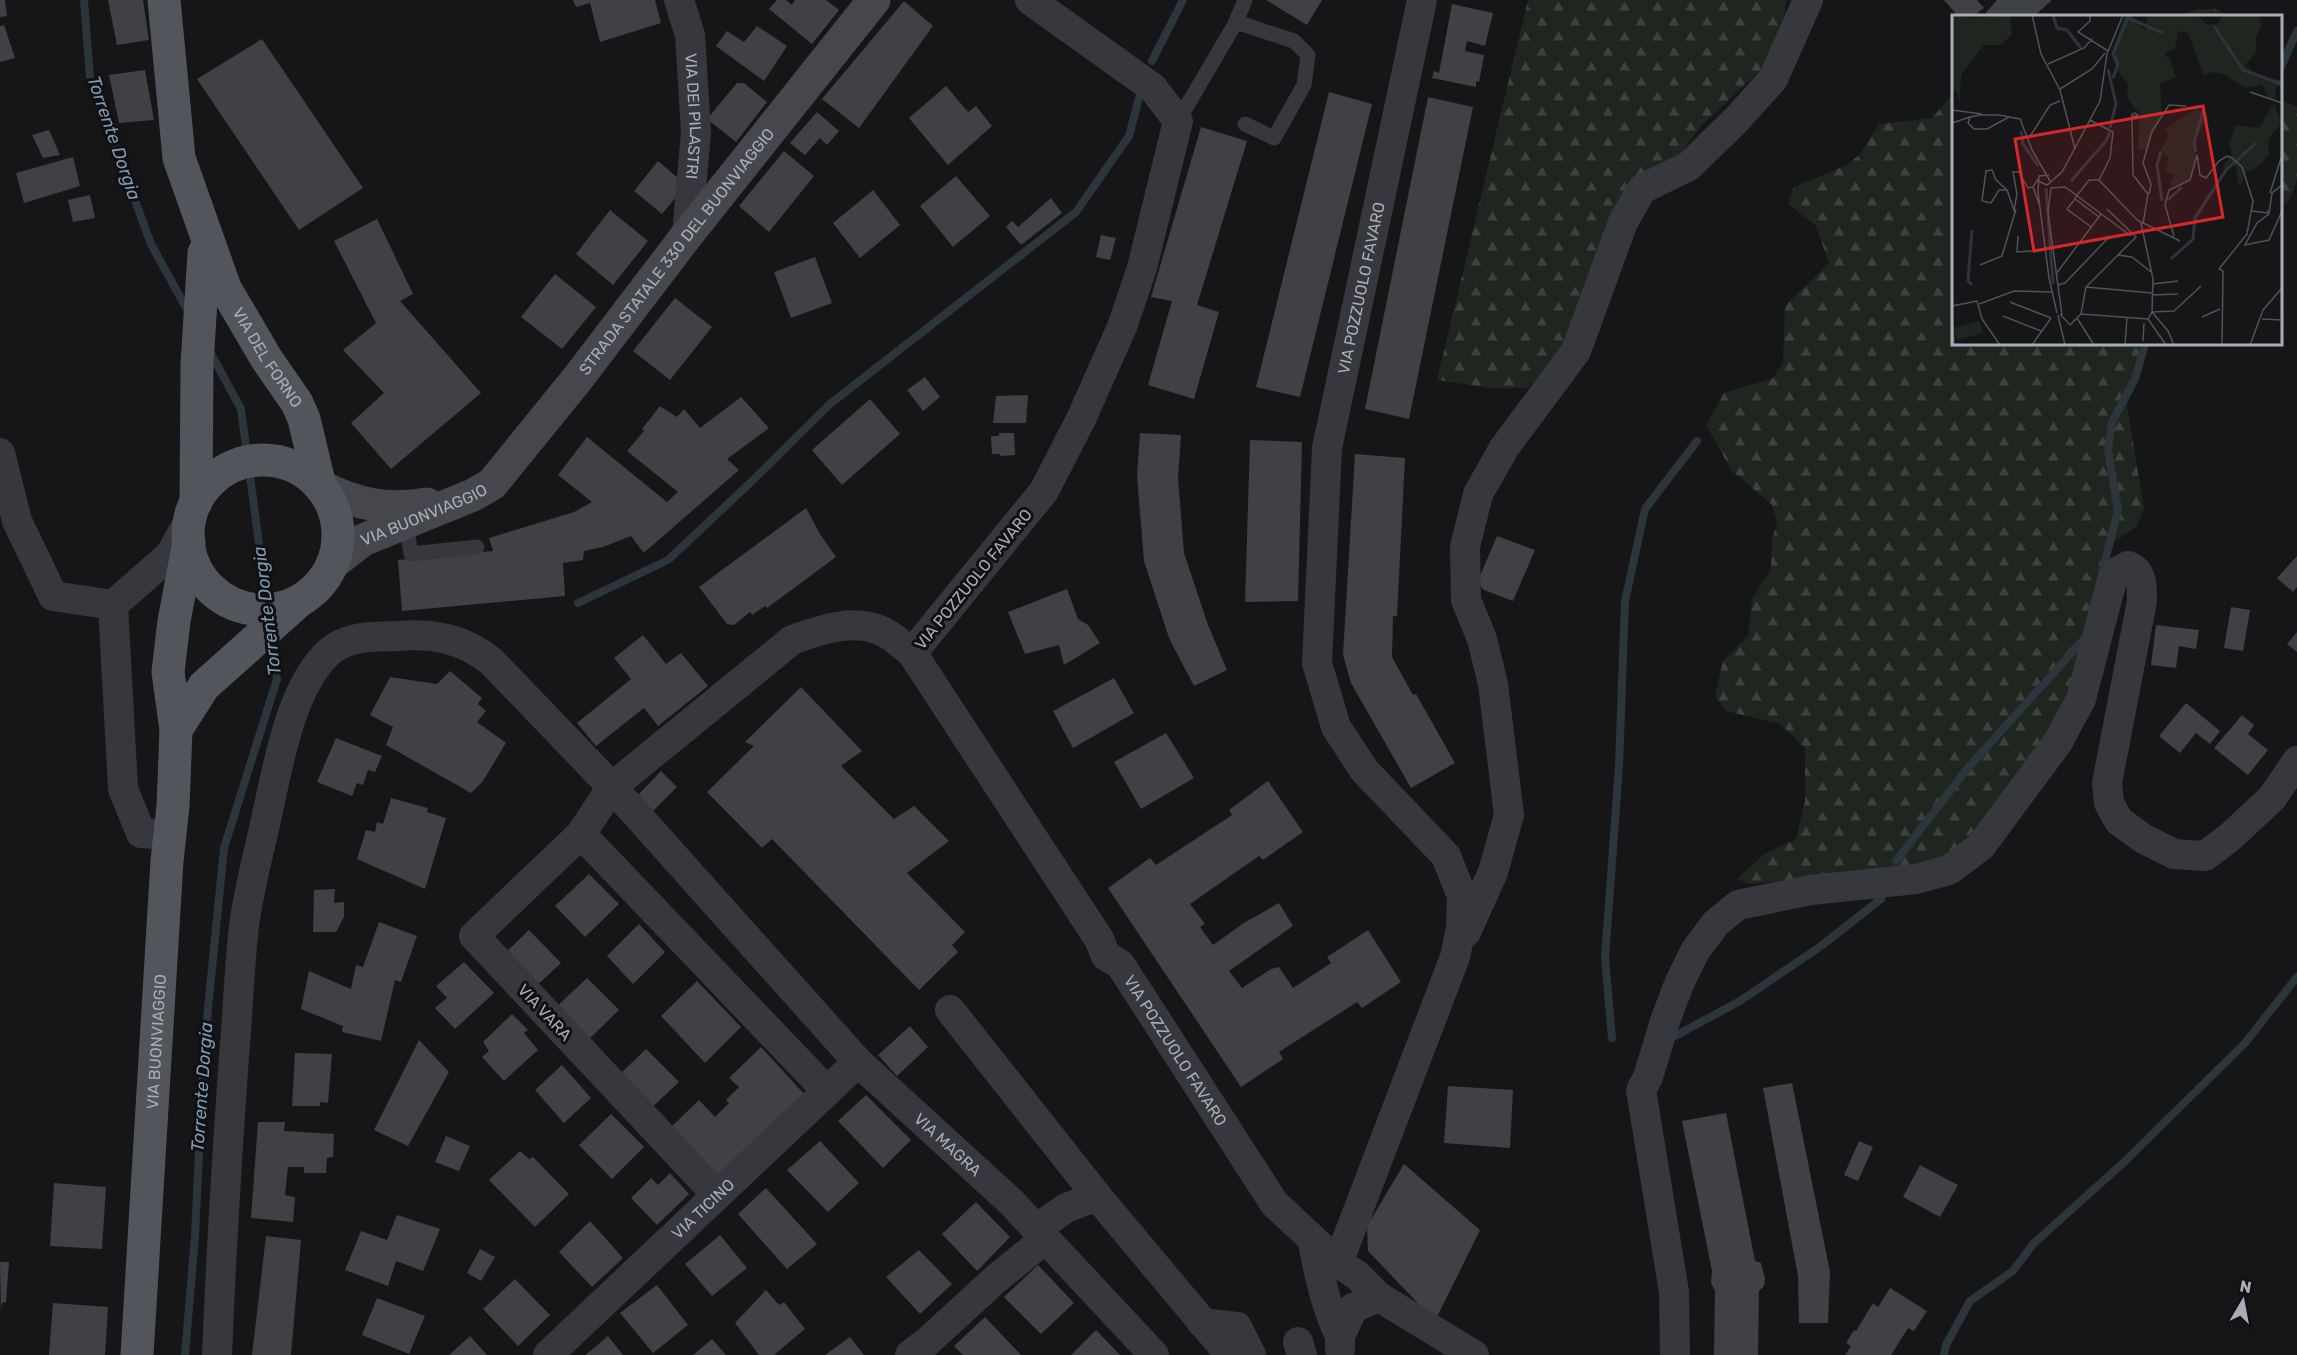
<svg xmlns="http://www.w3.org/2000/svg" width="2297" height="1355" viewBox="0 0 2297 1355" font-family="Rubik,sans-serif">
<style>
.forest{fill:url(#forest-firs)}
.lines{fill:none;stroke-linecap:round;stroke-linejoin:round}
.stream{stroke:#2c353c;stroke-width:8}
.building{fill:#404145}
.lane{stroke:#37383d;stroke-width:15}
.street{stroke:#37383d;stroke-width:30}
.secondary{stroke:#45474d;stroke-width:33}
.primary{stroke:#53555c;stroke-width:33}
.labels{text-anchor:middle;stroke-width:6;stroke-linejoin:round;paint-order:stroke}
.street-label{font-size:16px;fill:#a8adb8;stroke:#111113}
.water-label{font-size:18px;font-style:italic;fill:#7f9bb3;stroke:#111113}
.inset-river{fill:none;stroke:#2c353c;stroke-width:3}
.inset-road{fill:none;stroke:#505258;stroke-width:1.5}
.view{fill:#d62828;fill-opacity:0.15;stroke:#d62828;stroke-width:3}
.inset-edge{fill:none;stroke:#a8adb8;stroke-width:3}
</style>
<defs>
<pattern id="forest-firs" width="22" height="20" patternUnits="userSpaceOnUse" patternTransform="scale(1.5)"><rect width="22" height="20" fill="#1e261f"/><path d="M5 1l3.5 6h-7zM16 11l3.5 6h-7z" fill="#3c433d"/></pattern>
</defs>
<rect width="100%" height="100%" fill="#161618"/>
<path class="forest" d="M1528,0H1786L1783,31L1768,63L1701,126L1638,212L1603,313L1541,378L1526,388H1491L1437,380Z
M2199,9H2215L2229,16H2174Z
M1953,94L1954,344H2148L2139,354L2127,405L2144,509L2137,526L2110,545L2073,690L2049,732L1998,805L1964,841L1931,867L1750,884L1737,879L1764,854L1796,839L1805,801V748L1780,724L1726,711L1715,696L1723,661L1748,636L1752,599L1771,569L1772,539L1777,523L1772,505L1732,471L1706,425L1724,393L1773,378L1783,362L1785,306L1829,263L1816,226L1788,204L1794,187L1847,165L1860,154L1879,124L1932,118Z
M2281,100L2297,107V179L2291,197L2281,209Z"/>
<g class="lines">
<path class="stream" d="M84,0L90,78L151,244L190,315
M1152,61L1183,0
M2280,69L2297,31
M209,350L241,409L269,618
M2102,573L2118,510L2108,450L2112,422L2135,379L2145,344
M578,603L668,560L750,483L830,404L1076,212L1129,136L1139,98
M1896,861L1966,770L2086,637
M1675,1036L1740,1001L1821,946L1881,899
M1612,1038L1605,958L1619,766L1625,601L1645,509L1697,441
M185,1355L195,1236L204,1049L224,848L277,679L271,637
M1944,1355L1946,1345L1970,1301L2013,1271L2034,1243L2121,1165L2245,1043L2297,977"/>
</g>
<path class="building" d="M0,0H5L7,16L0,17Z
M108,0H143L149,40L117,45Z
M573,0H655L661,23L600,42L590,3L576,7Z
M777,0H786L792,5L795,0H826L839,10L812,44L769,9Z
M1266,0H1322L1307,25Z
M1944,0H1977L1984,8L1974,16H1958Z
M1997,0H2052L2034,16H1983Z
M904,1L933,26L859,128L822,99Z
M1452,4L1493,13L1485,46L1467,41L1465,51L1484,55L1479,82L1476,81V87L1432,78L1434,71L1439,73Z
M4,25L15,58L0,62V26Z
M757,26L787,46L764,81L716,46L727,31L744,42Z
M262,39L363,188L299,230L197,79Z
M145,70L154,120L119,123L109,75Z
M737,83H744L767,102L736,142L707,119Z
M946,86L968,112L976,106L992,126L948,165L909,118Z
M1329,92L1372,104L1300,397L1256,387Z
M1428,97L1473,107L1409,419L1365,409Z
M817,112L839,131L827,145L820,138L805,155L790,143Z
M1201,127L1247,141L1197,305L1219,312L1194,399L1148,385L1172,301L1151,297Z
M49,130L60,155L43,158L32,135Z
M784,151L814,176L769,232L739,206Z
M73,157L80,186L24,203L16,173Z
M658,161L686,185L662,214L634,191Z
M956,176L990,216L953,247L920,206Z
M873,190L900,225L860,258L833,223Z
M90,195L95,218L73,222L68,200Z
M1051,198L1062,213L1021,245L1006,227L1012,221L1018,227Z
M610,210L648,241L613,285L576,254Z
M377,219L413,294L400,301L481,393L391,469L351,423L384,393L343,350L376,323L334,241Z
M1101,235L1116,238L1110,260L1096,257Z
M815,257L832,303L791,318L774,272Z
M555,274L596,307L562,349L521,317Z
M675,298L712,327L670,380L633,351Z
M925,377L940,397L923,411L907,390Z
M1028,395L1026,423H993L996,396Z
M741,397L769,428L727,459L739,470L646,551L643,552L631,536L603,547L584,551L583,560L563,563L565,596L402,611L398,560L493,551L489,538L574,512L592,502L558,475L587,437L667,502L678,492L627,451L644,431L642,429L660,406L677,417L684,409L700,428Z
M870,399L900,434L842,485L812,450Z
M999,433H1014L1015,455L1000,456V454H992L991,436H999Z
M1140,433L1181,435L1178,478L1184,553L1208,625L1227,670L1194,686L1169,638L1144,561L1137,476Z
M1250,440L1302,442L1298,601L1245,602Z
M1355,454L1405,458L1397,616H1393L1392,657L1413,695L1416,694L1455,763L1411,788L1351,683L1343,655Z
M806,508L820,534L836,557L767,608L765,606L752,615L750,612L734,625L727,624L699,587Z
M1497,536L1535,550L1513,601L1484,590L1480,586L1479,578Z
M2297,556V587L2293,592L2277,578Z
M1067,589L1078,619L1088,625L1100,643L1064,665L1059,645L1025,654L1008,612Z
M2231,607L2250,610L2243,651L2224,648Z
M2156,625L2199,630L2196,649L2179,646L2176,668L2151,665Z
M2297,632V652L2287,644Z
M643,635L666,664L681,653L708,686L658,726L644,708L596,746L577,723L631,679L614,658Z
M450,671L482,698L478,704L486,711L477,722L506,743L483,781L471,793L386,745L393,727L370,715L390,677L437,684Z
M1114,678L1134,713L1073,748L1053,711Z
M801,687L862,751L841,766L894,819L914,806L949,841L907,873L965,932L952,945L958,952L919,990L772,839L762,848L707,792L754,746L745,742Z
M2186,703L2220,731L2210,744L2196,733L2180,753L2159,736Z
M2242,715L2254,725L2248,734L2268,750L2248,775L2214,748Z
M1166,733L1194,778L1141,809L1114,762Z
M336,738L382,756L375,772L368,770L363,785L357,783L352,796L317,782Z
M661,771L677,787L651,813L636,797Z
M1268,781L1303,832L1263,860L1259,856L1190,904L1205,924L1200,927L1213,945L1244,923L1279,903L1293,926L1229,971L1242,988L1271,969L1279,967L1293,988L1331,963L1327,957L1368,930L1401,982L1362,1008L1357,1002L1279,1052L1283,1059L1241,1087L1108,888L1150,858L1156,865L1232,815L1229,810Z
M391,798L428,808L427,812L446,818L425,889L357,859L366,830L375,832L377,822L383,824Z
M589,874L619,904L585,937L555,906Z
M335,889L334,903L344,902V917L336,932H313L314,890Z
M379,922L417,936L401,982L395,980L381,1041L342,1032L343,1026L301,1009L309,971L351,989L356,965L363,967Z
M639,924L665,952L633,984L607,956Z
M529,930L561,963L533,989L502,956Z
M464,962L494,993L455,1029L435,1008L447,998L436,986Z
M587,978L619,1010L586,1042L554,1009Z
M697,981L741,1027L705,1063L661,1016Z
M512,1014L528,1030L524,1033L538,1050L504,1081L482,1057L489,1051L483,1042Z
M910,1026L928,1047L897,1076L878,1055Z
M419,1040L449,1072L408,1146L374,1130Z
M761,1047L806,1096L717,1183L667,1131L699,1100L715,1117L729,1103L726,1100L739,1087L729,1078Z
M646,1049L679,1082L648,1111L617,1077Z
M295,1053L332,1054L328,1103L320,1102V1106H292Z
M562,1065L591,1098L564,1123L535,1090Z
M1792,1083L1830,1272L1828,1323H1799L1798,1276L1763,1088Z
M1448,1086L1513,1090L1510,1148L1444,1143Z
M866,1095L911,1140L883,1168L838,1121Z
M1726,1113L1755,1261L1761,1263L1765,1278L1764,1286L1759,1291L1758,1355H1714L1715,1291L1711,1283L1712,1271L1682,1121Z
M611,1114L644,1147L612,1179L579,1145Z
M258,1122H285L284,1131L334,1134L333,1157L327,1158L326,1173H304V1167H288L285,1195L295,1197L293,1222L251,1218Z
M446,1136L470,1146L459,1171L435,1162Z
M820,1141L859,1183L828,1212L787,1170Z
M1859,1141L1873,1147L1858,1181L1844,1175Z
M520,1151L529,1159L533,1157L569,1194L535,1227L489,1180Z
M1404,1164L1480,1230L1435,1321L1368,1251L1367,1226Z
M1920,1165L1958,1185L1940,1217L1903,1197Z
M670,1173L689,1194L657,1225L631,1198L651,1178L658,1185Z
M54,1183L106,1187L102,1249L50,1246Z
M766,1188L817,1244L787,1269L738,1214Z
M976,1202L1010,1237L977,1271L942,1234Z
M397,1215L440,1229L423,1271L396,1261L388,1286L345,1270L361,1231L387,1240Z
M590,1221L623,1258L592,1287L559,1252Z
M720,1235L747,1268L712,1296L685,1264Z
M266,1236L301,1240L291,1355H252Z
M480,1249L495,1257L481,1281L467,1273Z
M919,1250L952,1284L920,1314L886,1277Z
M0,1262H9L6,1302L2,1303L1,1311Z
M1038,1265L1074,1303L1041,1334L1004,1297Z
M515,1279L550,1315L518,1346L483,1309Z
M657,1285L688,1325L653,1353L620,1313Z
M1890,1288L1927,1311L1914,1331L1908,1328L1891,1355H1845L1851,1346L1846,1343L1854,1330L1856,1331L1873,1303L1878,1307Z
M766,1290L779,1305L784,1302L805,1329L774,1355H759L735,1323Z
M377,1298L425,1316L409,1354L362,1335Z
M53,1303L108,1307L105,1355H49Z
M985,1317L1021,1355H963L954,1346Z
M1096,1330L1120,1355H1071Z
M470,1336L487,1355H449Z
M608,1336L623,1355H585L589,1352Z
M850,1337L864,1355H825Z
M712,1339L726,1355H693Z"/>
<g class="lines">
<path class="lane" d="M1236,22L1294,41L1308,55L1304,85L1274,138L1245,124
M1178,121L1235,24L1245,0
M406,524L411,554L477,547"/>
<g class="street">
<path id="s1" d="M679,0L690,35L696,132L687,235"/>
<path id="s2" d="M1030,0L1153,88L1178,121L1142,268L1122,327L1081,419L1044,491L912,653L1099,939L1106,956L1120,964L1274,1203L1338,1263L1357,1275L1379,1297L1474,1355"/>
<path d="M0,453L17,521L53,596L113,605"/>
<path d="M581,834L612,787L792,640C822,629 860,616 889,635C897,640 904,647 912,653"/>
<path d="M169,835L141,833L123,789L113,605L170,555L190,519"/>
<path d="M1466,932L1493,872L1509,815L1493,684L1482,639L1466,600L1465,547L1478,494L1504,448L1576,351L1623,222L1642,189L1689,166L1737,119L1773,79L1808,0"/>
<path d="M950,1010L1097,1196L1230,1355"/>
<path d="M717,1195L474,936L581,834L827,1091"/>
<path d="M1036,1229L1066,1208L1097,1196"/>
<path d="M1312,1239C1319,1272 1325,1306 1340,1336"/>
<path id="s3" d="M1338,1263L1455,957L1461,928L1462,896L1446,856L1364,770L1336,727L1317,663L1327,448L1422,0"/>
<path d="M1202,1323L1237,1327L1251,1355"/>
<path d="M1298,1342L1302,1355"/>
<path d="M1340,1349V1336L1353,1308L1379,1297"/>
<path id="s4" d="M217,1355C221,1255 227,1156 234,1057C238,1013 239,969 244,926C249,886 262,841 270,801C280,755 293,685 329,652C348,635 375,637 398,636C434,633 463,639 491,661L612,787L858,1062L1011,1202L1154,1355"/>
<path id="s5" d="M548,1355L858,1062"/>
<path d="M910,1355L927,1342L997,1278L1045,1239"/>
<path d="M1675,1355L1674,1292L1641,1090L1648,1077L1665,1021L1679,984L1695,951L1716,923L1738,905L1811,890L1916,879L1949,870L1981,846L2058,742L2081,699L2112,580L2117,572L2128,566C2143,571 2142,588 2142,601L2107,783L2109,803L2119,821L2144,839L2174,854L2205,856L2230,837L2272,798L2297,761"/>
</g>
<g class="secondary">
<path d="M320,486C355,504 387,511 427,504"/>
<path id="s6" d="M332,564L363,540L473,495L492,484L578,378L687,235L874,0"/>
</g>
<g class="primary">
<path id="s7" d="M164,0L179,158L225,288L266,358L297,403L304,419L320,486"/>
<circle cx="263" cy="535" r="75"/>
<path d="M196,502L197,364L204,253"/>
<path d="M176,730L204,686L298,602"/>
<path id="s8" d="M137,1355L167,861L173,806L176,730L168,672L174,621L189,542"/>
</g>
</g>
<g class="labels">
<g class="street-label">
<text dy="6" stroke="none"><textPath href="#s1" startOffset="118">VIA DEI PILASTRI</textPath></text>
<text dy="6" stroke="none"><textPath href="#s6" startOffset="477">STRADA STATALE 330 DEL BUONVIAGGIO</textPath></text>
<text dy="6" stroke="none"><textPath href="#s3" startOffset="1048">VIA POZZUOLO FAVARO</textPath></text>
<text dy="6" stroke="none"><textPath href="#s7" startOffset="378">VIA DEL FORNO</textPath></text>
<text dy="6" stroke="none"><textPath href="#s6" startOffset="105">VIA BUONVIAGGIO</textPath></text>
<text transform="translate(973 579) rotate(-51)" y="6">VIA POZZUOLO FAVARO</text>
<text transform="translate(545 1012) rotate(47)" y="6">VIA VARA</text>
<text dy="6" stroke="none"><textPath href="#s8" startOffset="314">VIA BUONVIAGGIO</textPath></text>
<text dy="6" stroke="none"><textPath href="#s2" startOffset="1276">VIA POZZUOLO FAVARO</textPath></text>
<text dy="6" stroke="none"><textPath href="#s4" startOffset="1557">VIA MAGRA</textPath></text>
<text dy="6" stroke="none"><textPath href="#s5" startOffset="213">VIA TICINO</textPath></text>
</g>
<g class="water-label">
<text transform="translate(114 138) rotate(71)" y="6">Torrente Dorgia</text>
<text transform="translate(267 611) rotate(-97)" y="6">Torrente Dorgia</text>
<text transform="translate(202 1087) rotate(-86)" y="6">Torrente Dorgia</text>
</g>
</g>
<g transform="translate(1952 15)">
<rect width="330" height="330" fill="#161618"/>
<path d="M0,0L19,3L58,0L60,20L48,30H32L9,60L8,88L4,75H0ZM173,0H182L183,8L193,14L196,0H245L256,10L267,8L270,0H303L308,3L309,11L304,22V38L293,50L311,64L330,65V71H324L323,84H318L310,70L293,73L273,60L260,57L252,61L236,18L226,16L223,33L212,39L218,44L224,62L208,69L210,101L194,134L186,135L188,99L175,83L176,69L165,55L159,39ZM322,88L329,109L316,125L317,139L308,150L292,158L290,169L286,168L284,151L269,154L280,140L277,129L284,110L307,113ZM245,93L257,103L244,122L243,151L234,168L218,171L222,160L214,157L216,142L209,135L217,120L213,114Z" fill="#1e261f"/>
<path d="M27,306L31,318L5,325L2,313Z" fill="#1e261f"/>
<path class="inset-river" d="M101,0L105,13L115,15L129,33M176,3L211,18M262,11L291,55L330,69M156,54L164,89L158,113M161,63L166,49L161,39L177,0M69,116L71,129L86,151M209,136L205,150L210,186M244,137L242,128L252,92M119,166L154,126L158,117M94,173L101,269M216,185L230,172M219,244L241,224L243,203L274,155L304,128M20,270L16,266L20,215"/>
<path class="inset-road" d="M80,0L89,39L108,75L123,134M138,0V6L126,17L156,36M96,49L132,33L140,24M108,74L140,54L153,38M298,77L330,88M0,95L30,99M57,102L35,114H22L16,108L18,102L28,100H47L68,104L80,135L98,166M180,102L186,100L183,98L180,99V103L181,160L196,179L191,209M138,105L161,117L158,143L147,165L185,205L228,226M0,108L18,102M77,123L98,90L108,86M97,160L87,161L86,177L97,263L105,298M86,164L81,172L88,191M86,166L95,170L110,157L148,86L155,39L171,0M330,170L320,178L317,199L305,208L293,230L317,225L330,196M55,175H47L39,188L30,186L34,156L40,155L44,165L55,175L62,195L65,179L61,157H67L76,173L81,172M318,178L330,140M197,179L199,169L191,148L200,116L217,90L234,91M123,183L137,165H147M300,196L315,198L316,195M330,201V229M189,208L201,264L200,297L196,304M139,212L115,194L123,184L147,202M66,221L65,237L94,235M222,221L213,190L217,175L238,165L245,140L248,160L254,163L267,146L275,141L280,143L290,152L301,186L295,219L267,254L271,256L270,330M166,240L180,242L199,257M28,250L50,241L64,194M104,259L149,199M201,269L226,266M106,270L113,268L158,221M134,272L200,278M200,280L226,279M58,287L99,303M27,289L62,276L100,277M0,291L25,286L30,304L48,330M0,293L2,330M200,297L222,296L249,271M200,297L216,316L222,330M108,299L118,310L129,299L196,304M129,299L134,272L184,222L155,194M106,300L113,330M110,300L96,197L99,173L113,172L179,221M51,301L89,316M250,302L268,294M125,303L142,330M196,304L214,330M310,304L330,305M191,326L192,308M80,330L99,303M173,330L175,302M298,330L311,295L330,273"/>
<path class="view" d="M251,91L271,202L82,236L63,124Z"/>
<rect width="330" height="330" class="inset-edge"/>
</g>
<g transform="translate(2243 1301) rotate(10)" stroke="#111113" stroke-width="4.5" paint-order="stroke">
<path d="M0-4.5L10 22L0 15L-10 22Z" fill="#a8adb8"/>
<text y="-9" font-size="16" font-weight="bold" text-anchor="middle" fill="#a8adb8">N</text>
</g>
</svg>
